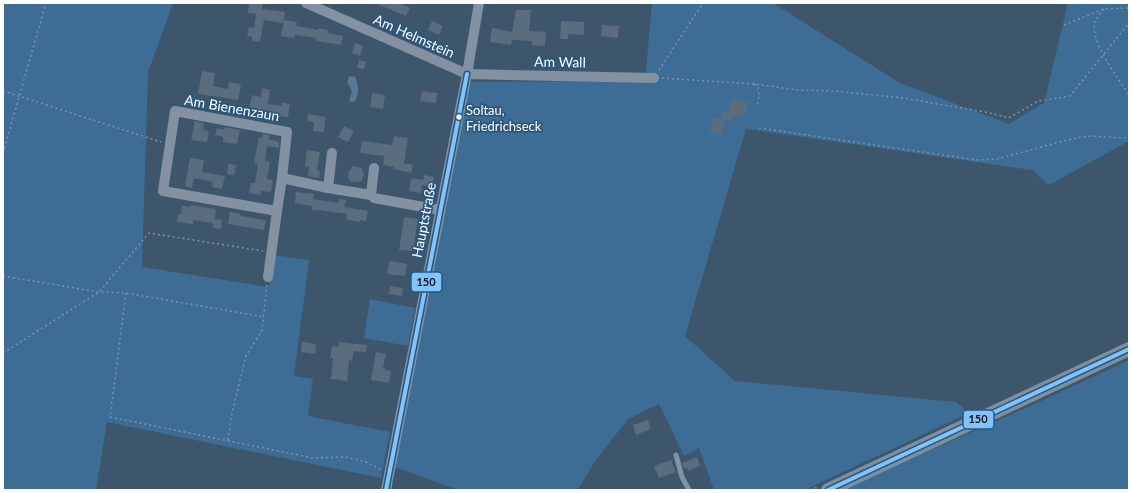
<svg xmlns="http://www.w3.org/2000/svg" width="1132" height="493" viewBox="0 0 1132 493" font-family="Lato,sans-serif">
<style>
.green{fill:#3d6d95}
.water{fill:#587993}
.building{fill:#596d7e}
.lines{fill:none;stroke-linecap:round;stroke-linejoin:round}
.path{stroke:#8292a2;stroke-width:1.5;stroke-dasharray:2 3;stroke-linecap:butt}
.lane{stroke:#8292a2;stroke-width:5}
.street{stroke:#8292a2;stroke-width:10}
.secondary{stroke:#7e8f9d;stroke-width:14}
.bus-1-casing{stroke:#29577f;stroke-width:7}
.bus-1{stroke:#80c4ff;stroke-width:4}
.bus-dot{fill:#fff;stroke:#29577f;stroke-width:1.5}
.labels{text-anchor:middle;stroke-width:3.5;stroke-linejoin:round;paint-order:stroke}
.bus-label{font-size:13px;fill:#fff;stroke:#29577f;text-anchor:start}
.street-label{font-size:14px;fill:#fff;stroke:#29577f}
.line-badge{stroke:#29577f;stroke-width:1.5}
.pale-badge-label{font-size:11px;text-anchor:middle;font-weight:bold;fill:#111}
</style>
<rect width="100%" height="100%" fill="#3d566b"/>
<path class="green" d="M3,3H173L148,72L142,267L269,287L273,255L309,260L294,376L313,379L308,416L390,432L381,478L107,422L96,490H3Z
M652,3H773L900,83L1009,124L1044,103L1068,3H1129V141L1049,185L1032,170L746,129L685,336L735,381L956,402L969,413L805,490H714L699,448L684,456L659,404L628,419L593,464L578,490H458L395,467L470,82L645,81Z
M370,299L415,308L408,346L364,338Z
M1129,360V490H841L1039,402Z"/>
<path class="water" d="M351,76L355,77C359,85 359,94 355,101L352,102L349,101L352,91L347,82L349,77Z"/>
<path class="building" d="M249,3H263L262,9L285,12L283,23L264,20L260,42L252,41V37L247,36L249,27L254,28L256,14L248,13Z
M375,3H399L410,8L406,16Z
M516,10H531L529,31L546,32L545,46L532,45V41L512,40L511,45L490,42L492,28L512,32Z
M284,20L297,22L296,26L318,30V28L328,30L327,33L343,36L341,45L316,41V38L295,35L294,38L281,36Z
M432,21L443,26L439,35L428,30Z
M561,21L584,22V35L568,34V39H560Z
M602,25L619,26L618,38L601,36Z
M355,43L363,46L360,56L352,53Z
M359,60L366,62L364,69L357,68Z
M202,71L215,73L213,86L228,89L229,82L241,84L238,100L198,94Z
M262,88L270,90L268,104L282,106V102L290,104L288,117L272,115V113L249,109L252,95L261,97Z
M422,91L437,93L436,103L420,101Z
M372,93L385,95L383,109L370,107Z
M732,98L749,103L743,118L734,115L732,122L721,118L723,110L728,111Z
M308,114L326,117L324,132L313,131L314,122L307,121Z
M714,117L726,121L721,135L709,131Z
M195,121L204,123L203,130L209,131L207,142L191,140Z
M344,126L354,131L348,142L338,137Z
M225,127L240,130L237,144L223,142V137L215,135L217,128L224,130Z
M263,134L269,135V139L279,142V148L267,146L265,161L270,162L267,179L273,180L271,192L261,191V195L249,193L251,183H255L258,164L254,163L259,137L262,138Z
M394,136L408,138L404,163L413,165L411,173L393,169L394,167L383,165L384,156L360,153L362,141L392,145Z
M307,150L320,152L317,171H320L319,178L308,176L309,167L305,166Z
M190,158L204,160L202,172L225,176L222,189L212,187L213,182L194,178L192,188L185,186Z
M228,164L236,165L234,175L227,174Z
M352,166L362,168V171L364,172L362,181H361L360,182L349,181L350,179H348L349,170H351Z
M424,175L434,177L432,187L422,185L421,193L409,191L411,178L423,180Z
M296,192L314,194L313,199L338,203L339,199L346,200L344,207L368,211L366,221L360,220L359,222L346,219L347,214L319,210L318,211L312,210V206L295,203Z
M190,205L216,209L215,219L222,220L221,229L213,228V223L193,220V224L177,222L178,214H181L182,206L190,207Z
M230,212L241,214L240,216L266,220L264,230L228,224Z
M404,217L418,219L413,251L399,250Z
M389,261L407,264L405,276L387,274Z
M390,286L403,288L402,296L389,294Z
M302,342L316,344L315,354L301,352Z
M339,342L367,345L366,352L354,351L352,361L349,360L347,381L331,379L333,358H330L332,346L338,347Z
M376,352L386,354L383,368H385V370L391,371L389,383L371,380Z
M648,420L651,429L636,435L633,425Z
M697,457L700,466L688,471L687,468L684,469L682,463Z
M671,460L676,472L659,478L654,466Z"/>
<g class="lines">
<path class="path" d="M1104,9C1101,13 1096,18 1095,22C1089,40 1119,80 1129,95
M1064,25L1104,9L1129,8
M659,70L703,3
M662,78L754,84L799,90L834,91L903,98L990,113L1009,118L1038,101L1070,96L1129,23
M754,84L758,88L759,95L758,104
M3,91L161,142
M759,128L977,160L997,159L1071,139L1088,136L1124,138L1129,136
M3,153L46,3
M3,276L99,292L126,293L264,317
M126,293L110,417L313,458L346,457L366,462L380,469
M3,353L99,292L149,233L263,251
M228,440L232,413L246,356L262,330L267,285
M810,490L818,487"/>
<path class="lane" d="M676,455L682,477L689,490"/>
<path class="street" d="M306,3L467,74L654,78
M175,111L287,132L282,178L277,211L163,191Z
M282,178L328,188L371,195L374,198L440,210
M328,188L332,153
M371,195L374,168
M268,277L277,211
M386,490L467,74L479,3"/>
<path class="secondary" d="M828,490L1129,349"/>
<defs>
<path id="bus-1" d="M386,490L467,74
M828,490L1129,349"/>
</defs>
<use href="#bus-1" class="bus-1-casing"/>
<use href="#bus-1" class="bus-1"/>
</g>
<circle class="bus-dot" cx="459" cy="117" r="3.5"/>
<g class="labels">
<g class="bus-label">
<text x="466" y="115">Soltau,<tspan x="466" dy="16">Friedrichseck</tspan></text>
</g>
<g class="street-label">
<text transform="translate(414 36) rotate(24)" y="5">Am Helmstein</text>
<text transform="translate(560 62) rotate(1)" y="5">Am Wall</text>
<text transform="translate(232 108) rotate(10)" y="5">Am Bienenzaun</text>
<text transform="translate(424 220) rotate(-79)" y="5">Hauptstraße</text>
</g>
</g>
<g class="line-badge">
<rect x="411" y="272" width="31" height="20" rx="4" fill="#80c4ff"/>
<rect x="963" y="410" width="31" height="19" rx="4" fill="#80c4ff"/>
</g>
<g class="pale-badge-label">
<text x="426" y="286">150</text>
<text x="978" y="423">150</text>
</g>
<rect width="1132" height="493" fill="none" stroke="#ffffff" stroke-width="8"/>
</svg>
